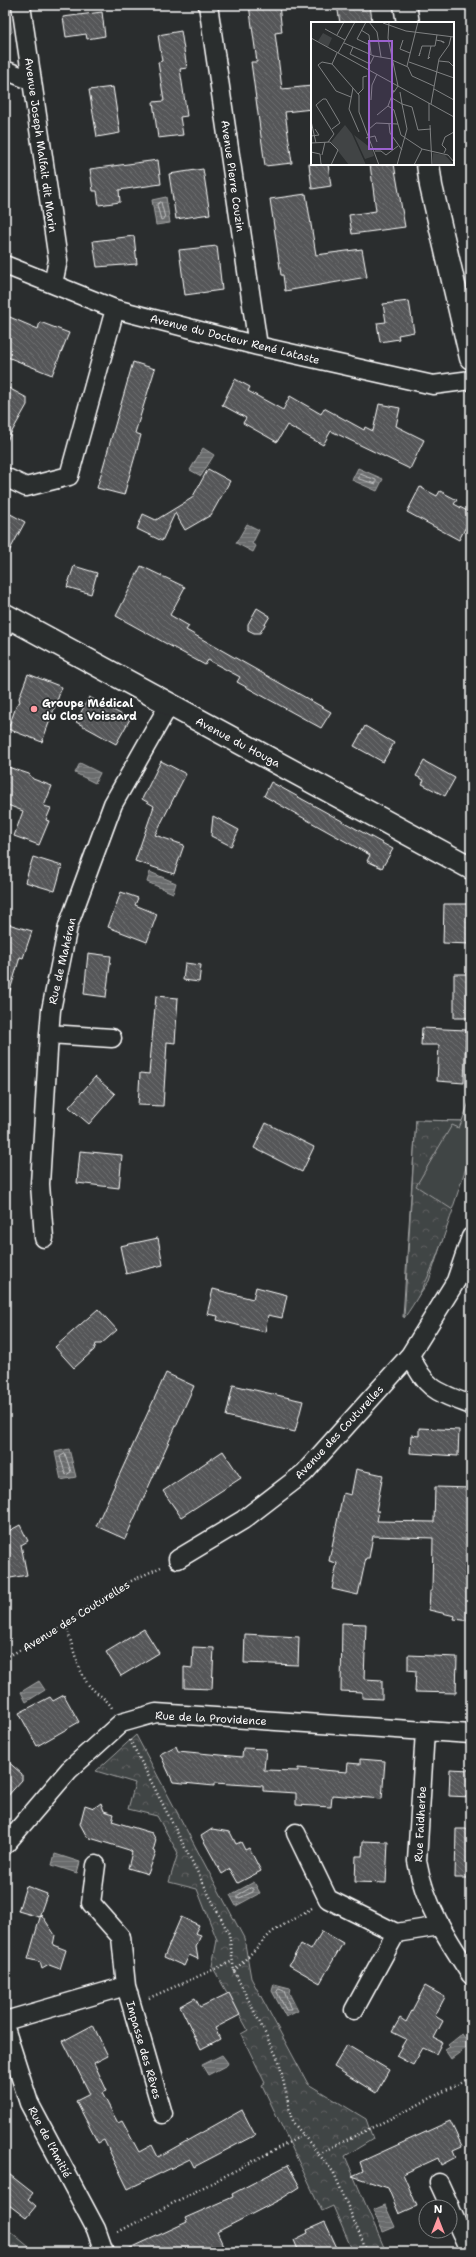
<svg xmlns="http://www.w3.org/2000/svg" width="476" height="2257" viewBox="0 0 476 2257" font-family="'Shantell Sans',sans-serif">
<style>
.grass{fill:#414445;stroke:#a0a2a2}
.forest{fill:url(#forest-crowns);stroke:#a0a2a2}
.water{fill:url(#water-rules);stroke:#a6a7a7}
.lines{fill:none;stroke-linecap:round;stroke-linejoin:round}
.shore{stroke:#c3c4c5;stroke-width:1}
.building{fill:url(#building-back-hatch);stroke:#fff}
.lane-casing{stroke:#fff;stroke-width:12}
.street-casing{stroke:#fff;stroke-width:21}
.secondary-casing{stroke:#fff;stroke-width:25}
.path{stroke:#fff;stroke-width:2.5;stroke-dasharray:1 3;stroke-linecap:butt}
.lane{stroke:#2a2d2e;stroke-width:9}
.street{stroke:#2a2d2e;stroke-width:18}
.secondary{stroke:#2a2d2e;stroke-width:22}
.poi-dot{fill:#ff9aa2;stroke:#2a2d2e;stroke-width:1.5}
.labels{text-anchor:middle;stroke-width:3.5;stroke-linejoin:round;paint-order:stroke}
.street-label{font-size:11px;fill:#fff;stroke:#2a2d2e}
.poi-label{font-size:11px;font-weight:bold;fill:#fff;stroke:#2a2d2e;text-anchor:start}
.inset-road{fill:none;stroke:#7f8182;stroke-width:1}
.view{fill:#9c61cf;fill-opacity:0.15;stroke:#9c61cf;stroke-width:2}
.inset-edge{fill:none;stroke:#fff;stroke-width:2}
</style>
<defs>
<pattern id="forest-crowns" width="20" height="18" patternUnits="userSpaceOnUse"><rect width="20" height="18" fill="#414445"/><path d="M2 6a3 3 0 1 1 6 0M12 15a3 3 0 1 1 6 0" fill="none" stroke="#5e6061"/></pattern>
<pattern id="water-rules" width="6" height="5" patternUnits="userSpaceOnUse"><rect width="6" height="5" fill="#6a6c6d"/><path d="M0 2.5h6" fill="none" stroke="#808283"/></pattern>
<pattern id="building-back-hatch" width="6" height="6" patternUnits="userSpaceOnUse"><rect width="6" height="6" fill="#555758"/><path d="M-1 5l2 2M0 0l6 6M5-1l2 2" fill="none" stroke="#6e7071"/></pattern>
</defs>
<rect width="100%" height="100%" fill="#2a2d2e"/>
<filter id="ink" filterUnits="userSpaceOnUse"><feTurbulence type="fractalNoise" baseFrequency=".025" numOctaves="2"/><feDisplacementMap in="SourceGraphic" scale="8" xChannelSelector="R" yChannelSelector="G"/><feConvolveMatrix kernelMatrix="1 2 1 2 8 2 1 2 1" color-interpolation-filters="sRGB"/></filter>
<g filter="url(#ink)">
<path class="grass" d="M5,5H8L12,32L5,38Z
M471,1097V1152L429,1281L403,1317L416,1120L462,1121Z"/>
<path class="forest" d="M416,1120L462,1121L459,1128L452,1125L416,1186L453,1210C439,1250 429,1284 404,1318Z
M136,1735L244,1938L251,1978L308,2084L366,2119L373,2139L345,2156L386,2252H353L333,2206L322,2211L262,2085L265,2083L241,2034L248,2030L212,1966L217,1940L197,1889L169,1882L178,1853L157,1816L128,1809L135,1783L96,1771Z
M5,2227L35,2252H5Z"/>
<path class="water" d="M166,197L170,223L156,225L152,200Z
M203,448L214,455L201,476L190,470Z
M358,468L383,479L377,491L352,480Z
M247,524L259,530L252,544L256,546L253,552L236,543Z
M80,763L100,773L95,783L75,773Z
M150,872L176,883L173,893L147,882Z
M69,1449L76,1477L61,1480L55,1452Z
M39,1681L45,1690L26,1702L21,1692Z
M55,1854L80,1862L77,1873L52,1865Z
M254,1882L260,1893L236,1906L230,1895Z
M274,1984L290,1988L289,1993L298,2011L286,2017L272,1991Z
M462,2034L470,2045L451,2059L445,2050L450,2047L448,2045Z
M222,2055L228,2063L227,2065L208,2075L202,2065Z
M385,2205L395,2227L383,2232L373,2210Z"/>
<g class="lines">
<path class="shore" d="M161,202L165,218L161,220L157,205Z
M360,474L376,480V484L359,479Z
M65,1454L71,1472L66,1475L60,1457Z
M251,1888L253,1889V1892L237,1899V1896Z
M279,1989L284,1991L291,2010H286L277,1992Z"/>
</g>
<path class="building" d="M249,5H279L282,32L275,33L282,89L312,86V109L285,112L292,163L265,166L251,62H257Z
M337,5H370L372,21L340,23Z
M102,12L105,36L87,39L86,34L66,37L63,17Z
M181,31L187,68L180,69L187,116L180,117L183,135L158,138L153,102L164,101L158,62L162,61L158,35Z
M113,87L120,133L97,137L89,90Z
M158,160L161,184L119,190L120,202L99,205L97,191H93L90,169Z
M309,164H328L331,186L312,189Z
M370,164H394L405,227L352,234L349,215L376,211Z
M203,169L210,214L176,219L169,174Z
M306,194L316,255L362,249L367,277L285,291L283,275H281L270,199Z
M134,236L137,264L97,267L93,241Z
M217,246L222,290L185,295L179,250Z
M409,301L414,332L398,335L399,339L380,342L377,323L386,322L383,304Z
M5,315L38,329L40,322L69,333L52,375L5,356Z
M133,362L155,369L135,433L141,435L124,495L97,488Z
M235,379L250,387L248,391L283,410L290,396L321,414L324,408L364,430L365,427L373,431L379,404L400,408L396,426L424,440L410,469L331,431L323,445L287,425L277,442L243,423L246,418L222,405Z
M5,386L27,398V405L5,444Z
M208,469L230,481L211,515L185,530L175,513L162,541L137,529L143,514L156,520L192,498Z
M420,487L437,496L440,491L457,500L454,504L471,513V517L459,540L407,512Z
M5,511L25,522L5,559Z
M74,566L97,573L91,594L67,587Z
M141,566L185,587L170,615L189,626L186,630L331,712L321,728L237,682L240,677L208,660L205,665L116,616Z
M257,608L270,616L260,633H254L248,630V624Z
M28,674L62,687L42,742L8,729L17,704L20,702L19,698Z
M89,697L130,719L116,744L76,722Z
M365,726L394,743L383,762L354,746Z
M161,761L186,774L155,835L184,845L174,874L135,861L154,806L142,799Z
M424,761L455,778L445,796L422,784L424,780L416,776Z
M5,766L29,774L33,779L52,786L44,806L51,808L46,820L49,821L39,845L14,836L23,811L5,804Z
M271,782L393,849L382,868L367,861L370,855L264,796Z
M213,816L239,830L231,846L211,836Z
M33,857L62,866L55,891L25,882Z
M121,892L138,898L135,905L157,914L147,942L108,927Z
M444,904H471V944L443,943Z
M5,923L32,931L23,958L20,957L9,994L5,993Z
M88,953L111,956L106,997L84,994Z
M185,963L201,965L199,982L183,980Z
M454,974H471V1018H454Z
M156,996L178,998L175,1043L167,1042L163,1106L138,1105L140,1073L149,1074Z
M422,1028L466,1030L464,1083L437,1081L439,1045H421Z
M95,1077L115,1094L89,1124L69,1107Z
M266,1123L314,1147L302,1172L254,1148Z
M80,1151L122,1155L119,1188L77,1183Z
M158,1238L163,1265L126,1274L120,1246Z
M256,1287L287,1295L282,1318L268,1315L265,1332L217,1320L218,1316L207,1314L213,1289L253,1299Z
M98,1309L117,1330L101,1344H96L94,1350L74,1368L55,1347Z
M166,1373L194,1386L125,1539L96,1526Z
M233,1385L303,1401L295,1432L226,1416Z
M419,1428L459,1430L458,1456L410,1453L411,1435L419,1436Z
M223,1451L241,1478L181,1517L163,1491Z
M356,1469L383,1475L376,1511H379L377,1521L434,1522L435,1487L471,1488V1621L454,1619L455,1616L429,1610L430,1591H432L433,1538L373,1536L369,1558H366L358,1595L332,1589L337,1563L329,1561L343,1493L351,1495Z
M20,1525L28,1541L21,1545L27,1575L5,1579V1533Z
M342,1623L366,1624L364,1679L382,1680V1699L362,1698V1692L341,1691Z
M144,1629L159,1653L121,1676L106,1652Z
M245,1634L299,1637L298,1665L244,1663Z
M193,1647L214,1648L212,1689L184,1688V1667L192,1668Z
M408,1655L457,1657L456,1693L415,1692L416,1671L408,1670Z
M64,1695L79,1722L37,1746L19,1713L50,1697L53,1701Z
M176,1746L178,1751L242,1757L243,1748L266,1749L264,1770L298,1771V1768L347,1772L348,1763L360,1764V1759L385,1761L382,1799L332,1795L331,1807L296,1805V1793L263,1791V1786L214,1783V1786L173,1782L160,1754Z
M5,1759L22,1774V1780L5,1799Z
M450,1769L471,1770V1797L449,1796Z
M101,1803L104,1811L114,1814L112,1821L152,1833L156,1840L153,1851L156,1852L148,1874L128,1868L132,1852L129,1850L87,1837L80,1824L85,1805L94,1808Z
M212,1829L230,1832L236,1844L241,1842L245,1850L249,1848L261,1871L238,1883L230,1869L222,1874L201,1836Z
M456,1829H471V1878H455Z
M363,1841L388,1842L386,1883L355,1882L356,1856H362Z
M26,1886L47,1894L39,1917L18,1911Z
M41,1914L55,1935L53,1945L66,1950L60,1969L49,1965L42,1969L40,1962L28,1959Z
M181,1917L199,1925L195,1933L201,1935L196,1947L198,1959L189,1955L184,1966L164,1957Z
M322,1931L343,1943L320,1983L289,1965L301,1944L311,1950Z
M425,1986L445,1997L435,2016L443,2021L434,2038L442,2042L436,2054L423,2048L413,2065L396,2056L406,2039L392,2032L400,2018L406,2022Z
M229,1993L240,2015L215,2028L220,2039L201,2049L180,2006L195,1998L200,2007Z
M93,2025L108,2056L94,2063L107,2091L102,2093L118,2123L122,2121L139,2152L152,2145L158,2157L242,2110L255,2135L194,2167L190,2159L128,2189L104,2140L98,2143L76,2101L90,2094L63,2041Z
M347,2045L389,2070L376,2093L334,2067Z
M450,2121L462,2146L453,2150L456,2157L441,2165L438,2158L403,2174L417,2206L399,2214L388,2188L352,2176L363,2171L360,2162Z
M288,2165L300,2187L281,2199L217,2232L226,2252H122L187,2222L185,2218L233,2197L232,2194Z
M5,2171L33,2193L28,2199L36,2206L26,2218L5,2202Z
M325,2222L339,2252H299L294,2240L308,2233L307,2230Z"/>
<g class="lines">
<defs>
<path id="lane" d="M5,636L12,619"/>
<path id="street" d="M21,5L58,260L53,284
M208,5L258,346
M5,70L32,81
M5,265L115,309L258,346L433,385L471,380
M5,477L26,487L69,476L115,309
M49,1034L112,1038
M44,1238L40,1184L49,1034L51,1010L68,926L113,804L169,705
M410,1355C426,1390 437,1392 471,1405
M178,1559L243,1520L304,1473L410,1355L456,1281L471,1237
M425,1731L417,1861C424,1904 448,1940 471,1975
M296,1833L328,1899L396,1933L440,1926
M5,1845L69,1770L121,1723L156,1713L471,1734
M96,1865L91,1903L121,1937L126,1986
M354,2010L396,1933
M5,2021L126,1986L163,2114
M5,2028L29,2103L96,2229L104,2252
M439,2183L450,2207
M450,2208L470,2252"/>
<path id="secondary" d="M405,5L408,23
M428,164L431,186L471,358
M5,615L471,868"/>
</defs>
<use href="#lane" class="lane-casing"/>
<use href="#street" class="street-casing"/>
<use href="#secondary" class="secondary-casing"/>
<path class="path" d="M66,1625C72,1644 76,1664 86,1681C92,1692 106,1697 112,1708
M5,1658L66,1625L85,1609L129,1582L161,1567
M130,1740L229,1934L234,1971L279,2061L292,2121L334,2173L367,2252
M234,1971L272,1932L312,1908
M149,1998L233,1961
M318,2154L410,2109L471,2077
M118,2232L303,2135"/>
<use href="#lane" class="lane"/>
<use href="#street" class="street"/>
<use href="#secondary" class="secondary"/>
</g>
</g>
<circle class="poi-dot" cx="34" cy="709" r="4"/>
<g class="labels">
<g class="street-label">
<text transform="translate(41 145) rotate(82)" y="4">Avenue Joseph Malfait dit Marin</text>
<text transform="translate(233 176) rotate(82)" y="4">Avenue Pierre Couzin</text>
<text transform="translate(235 339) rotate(14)" y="4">Avenue du Docteur René Lataste</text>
<text transform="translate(238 742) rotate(28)" y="4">Avenue du Houga</text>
<text transform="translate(62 961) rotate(-77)" y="4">Rue de Mahéran</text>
<text transform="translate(339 1432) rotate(-47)" y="4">Avenue des Couturelles</text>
<text transform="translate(76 1616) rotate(-32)" y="4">Avenue des Couturelles</text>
<text transform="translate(211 1718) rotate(3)" y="4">Rue de la Providence</text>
<text transform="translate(420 1824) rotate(-87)" y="4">Rue Faidherbe</text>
<text transform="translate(144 2050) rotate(74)" y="4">Impasse des Rêves</text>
<text transform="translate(50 2142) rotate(62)" y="4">Rue de l'Amitié</text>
</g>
<g class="poi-label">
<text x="42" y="707">Groupe Médical<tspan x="42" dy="13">du Clos Voissard</tspan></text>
</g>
</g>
<g transform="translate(311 22)">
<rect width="143" height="143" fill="#2a2d2e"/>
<path d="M34,103L41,112L55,143H38L20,120ZM43,113L61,127L63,134L54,137ZM122,131L134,133L143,143H122Z" fill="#414445"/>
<path d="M12,11L21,16L17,25L7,19Z" fill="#414445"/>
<path class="inset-road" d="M55,0L46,17L59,23M58,0L66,10L70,35M78,0L77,16L87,64L83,70M72,1L95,9L143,15M14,7L34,18M50,8L58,13L60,32M26,13L33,0M0,16L143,95M92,18L89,27L99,31M125,18L130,19L133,20V21L130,19M33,21L63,34L81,37M42,25L39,32L59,42L63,34M26,31L21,42L11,40L7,43L25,69L40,75M27,31L44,0M109,31L108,34L111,24H124L126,13M119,35L117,37L120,24M81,38L97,45L101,54L123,64M128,39L138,40L143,45M98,40L143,56M21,42L42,66L38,87L48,110M96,44L107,0M42,66L48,73V90L68,143M123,67L143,78M89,70L91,82L101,85L107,108L120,107M47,72L52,67V55L56,54M81,76L91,82L96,107L86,143M60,78L61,63L66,52M118,81V99M120,82L128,37L138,23L140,15M77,84L83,88L90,113L111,127L137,133L143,140M66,93L77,84L83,68M0,99L5,121M78,102L79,111L91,128M119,103L121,143M57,108L65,101L87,102M0,114L8,113L4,107M55,116L64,114L66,120M17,120L23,112L5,83L12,77H15L29,101L21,107M0,121L19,120L27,128L20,143M64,129H70L75,133L87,124M0,130L9,132L10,142L13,143M133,131L135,127L131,123L134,115L143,110M11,133L14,120M103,143L111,127"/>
<path class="view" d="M58,19H81V127H58Z"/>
<rect width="143" height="143" class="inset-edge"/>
</g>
<rect width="476" height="2257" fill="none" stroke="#2a2d2e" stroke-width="20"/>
<rect x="10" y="10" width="456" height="2237" fill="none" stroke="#fff" stroke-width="1.5" filter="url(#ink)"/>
<g transform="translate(438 2219)"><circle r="19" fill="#2a2d2e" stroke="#7f8182"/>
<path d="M0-3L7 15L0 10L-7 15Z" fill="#ff9aa2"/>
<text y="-6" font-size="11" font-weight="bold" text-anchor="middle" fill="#ffffff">N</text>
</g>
</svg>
